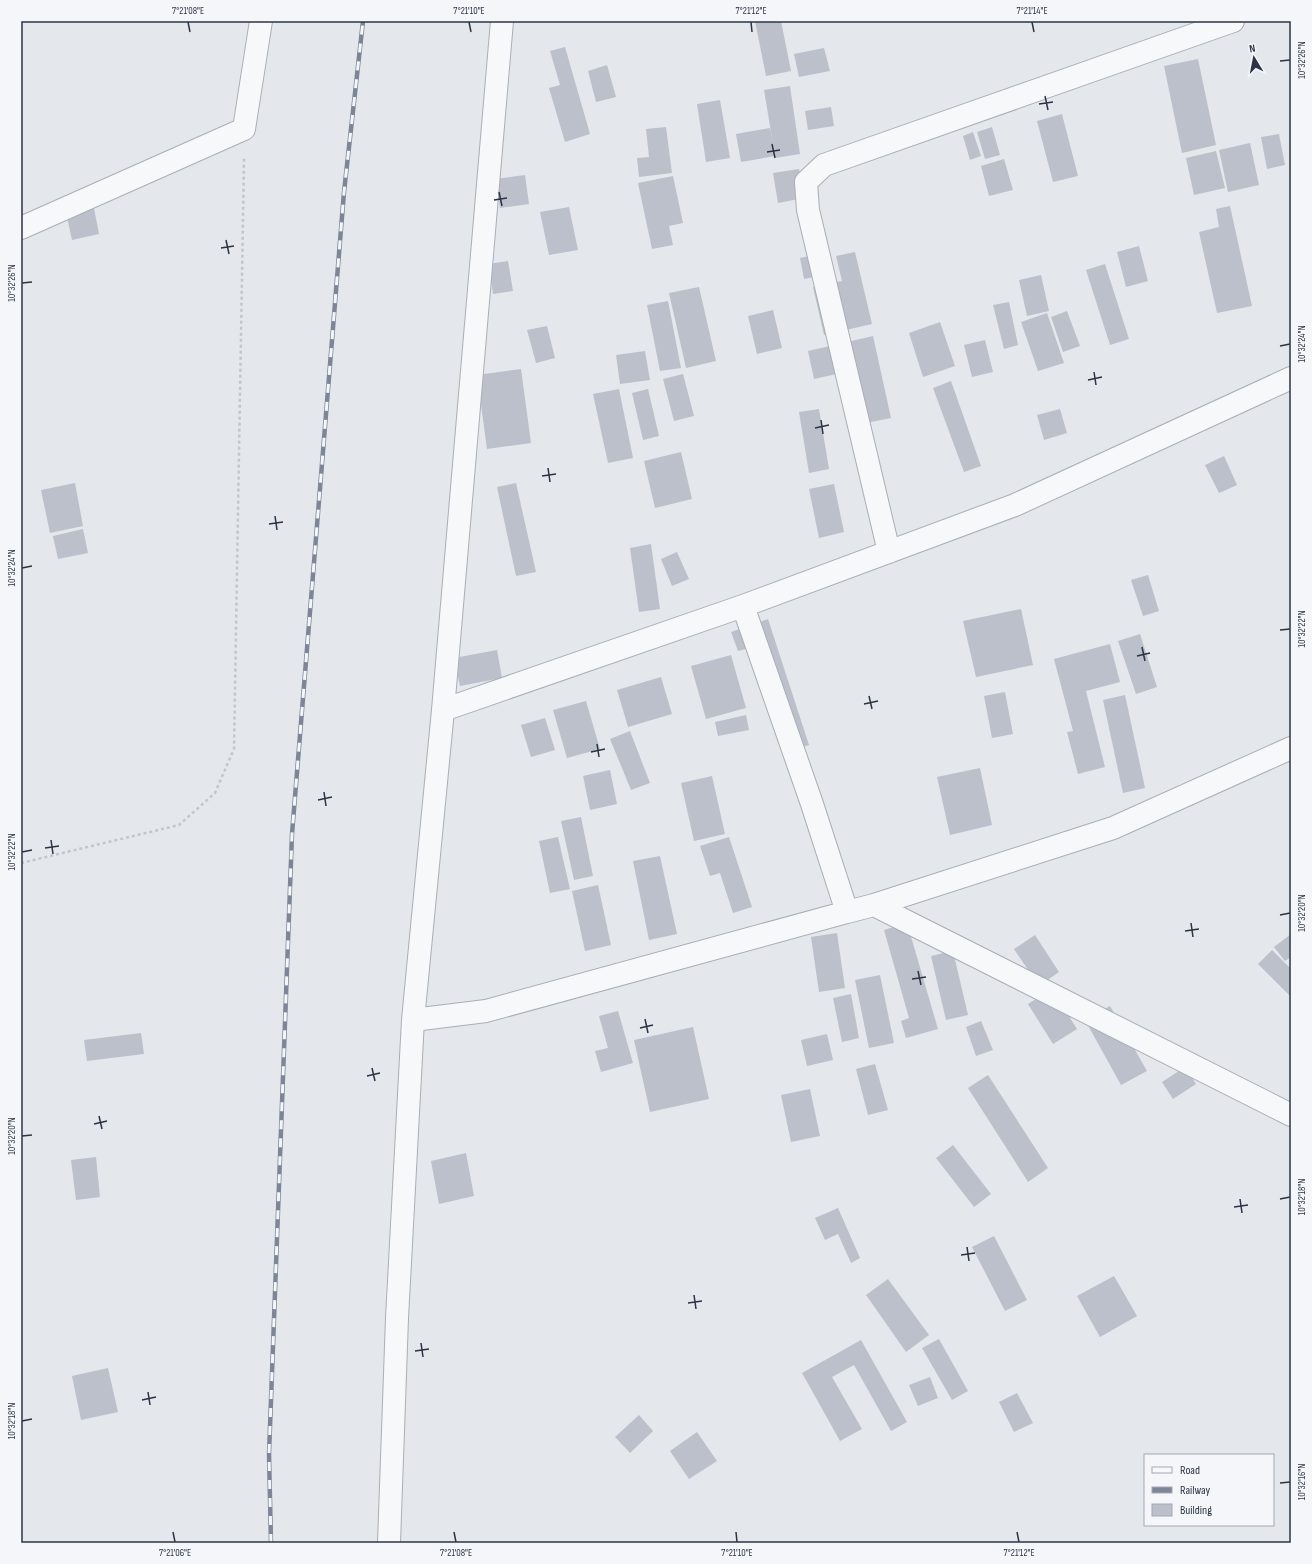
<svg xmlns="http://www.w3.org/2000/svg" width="1312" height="1564" viewBox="0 0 1312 1564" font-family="'Sofia Sans Condensed',sans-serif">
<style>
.building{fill:#bbc0ca}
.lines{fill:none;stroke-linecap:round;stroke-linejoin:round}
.minor-casing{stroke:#a9aeb7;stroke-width:24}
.path{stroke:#c2c5cb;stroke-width:2.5;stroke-dasharray:3 3;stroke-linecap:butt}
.minor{stroke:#f7f8fa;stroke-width:22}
.rail-casing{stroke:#7d8696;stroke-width:4.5}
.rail{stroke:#f4f6f9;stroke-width:3;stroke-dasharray:9;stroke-linecap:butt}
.ticks{fill:none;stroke:#2b3445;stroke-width:1.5}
.neatline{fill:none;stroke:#2b3445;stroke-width:1.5}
.ticks-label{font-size:10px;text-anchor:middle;fill:#2b3445}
</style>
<rect width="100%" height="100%" fill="#e4e7ec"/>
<path class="building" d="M755,21H781L791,71L766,76Z
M565,47L590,134L565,142L549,88L560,85L550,51Z
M824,48L830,71L799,77L794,54Z
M1198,59L1216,145L1182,153L1164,66Z
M607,65L616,97L596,102L588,71Z
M790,86L800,154L775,158V156L741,162L736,134L770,128L773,144L764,90Z
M720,100L730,158L706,162L697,104Z
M831,107L834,126L808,130L805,111Z
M1062,114L1078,176L1053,182L1037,121Z
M666,127L672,173L639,177L637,158L649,157L646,129Z
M992,127L1000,155L985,159L977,132Z
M973,132L981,156L970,160L963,136Z
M1279,134L1285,165L1267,169L1261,137Z
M1250,143L1259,185L1228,192L1219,150Z
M1216,151L1225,188L1194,195L1186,158Z
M1004,159L1013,190L989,196L981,166Z
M799,169L804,198L778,203L773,173Z
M525,175L529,204L500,208L496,179Z
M673,176L683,223L669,226L673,245L652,249L638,183Z
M93,203L99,234L72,240L65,208Z
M1230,206L1252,306L1217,313L1199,232L1219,227L1216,209Z
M569,207L578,250L549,255L540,212Z
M1139,246L1148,281L1126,287L1117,252Z
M828,252L833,273L804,279L800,258Z
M855,252L872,324L824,335L813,287L842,281L836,256Z
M508,261L513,291L493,294L489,264Z
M1105,264L1129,339L1110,345L1086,270Z
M1041,275L1049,311L1027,316L1019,280Z
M699,287L716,361L686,368L669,293Z
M668,301L681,368L660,371L647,305Z
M1009,302L1018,345L1004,349L993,305Z
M773,310L782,348L757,354L748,316Z
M1067,311L1080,346L1063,352L1051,317Z
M1047,313L1064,363L1038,371L1021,322Z
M940,322L955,366L923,377L909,333Z
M547,326L555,358L536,363L527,330Z
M873,336L891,418L866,423L854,370L814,379L808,351Z
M985,340L993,372L972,377L964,345Z
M645,351L650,380L620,384L616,355Z
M521,369L531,443L487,449L477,375Z
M683,374L694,416L674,421L663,379Z
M951,381L981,466L964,472L933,388Z
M619,389L633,458L608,463L593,394Z
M648,389L659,436L643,440L632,393Z
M819,409L829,469L809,473L799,412Z
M1060,409L1067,433L1044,440L1037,415Z
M681,452L692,499L655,508L644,461Z
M1224,456L1237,485L1219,493L1205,465Z
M75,483L83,526L50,533L41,490Z
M516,483L536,572L516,576L497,487Z
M834,484L844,532L819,538L809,489Z
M83,529L88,553L58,559L53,536Z
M651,544L660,609L639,612L630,548Z
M677,552L689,579L672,586L661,559Z
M1148,575L1159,611L1143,616L1131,580Z
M1021,609L1033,665L976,677L963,621Z
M768,619L809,745L788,752L753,647L738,651L731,632Z
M1140,634L1157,687L1136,694L1118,641Z
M1110,644L1120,682L1086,691L1105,767L1078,774L1067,732L1073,731L1054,659Z
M497,650L502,678L460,686L454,658Z
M731,655L746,708L706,719L691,666Z
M661,677L672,714L628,727L617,690Z
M1005,692L1013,734L992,738L984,696Z
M1125,695L1145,788L1123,793L1103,700Z
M586,701L600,749L567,758L553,710Z
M746,715L749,730L718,736L715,722Z
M545,718L555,750L531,757L521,725Z
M630,731L650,783L631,790L610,739Z
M980,768L992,825L950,835L937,777Z
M610,770L617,804L590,810L583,776Z
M712,776L725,834L694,841L681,783Z
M581,817L593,876L574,880L561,821Z
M558,837L570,889L550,893L539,841Z
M729,837L752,907L733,913L720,873L710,876L700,846Z
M660,856L677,934L649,940L633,861Z
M598,885L611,945L585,951L572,891Z
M907,923L938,1029L906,1038L901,1021L909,1018L884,930Z
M837,933L845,988L819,992L811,937Z
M1291,934V957L1285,961L1274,947Z
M1035,935L1059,972L1039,986L1014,949Z
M1272,950L1291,969V997L1258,964Z
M953,951L968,1015L946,1020L931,956Z
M880,975L894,1043L869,1048L855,980Z
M1052,989L1077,1029L1053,1044L1028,1004Z
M851,994L859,1038L842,1042L833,998Z
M1110,1006L1147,1071L1121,1085L1085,1020Z
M618,1011L633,1063L601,1072L595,1051L608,1048L599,1016Z
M981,1021L993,1050L976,1056L966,1027Z
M693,1027L709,1099L650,1112L634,1040Z
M141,1033L144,1054L87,1061L84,1040Z
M827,1034L833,1060L807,1066L801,1040Z
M875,1064L888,1110L868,1115L856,1069Z
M1185,1067L1196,1084L1173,1099L1162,1082Z
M988,1075L1048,1168L1028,1182L968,1088Z
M810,1089L820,1136L791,1142L781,1095Z
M953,1145L991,1194L974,1207L936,1158Z
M466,1153L474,1196L439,1204L431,1161Z
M96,1157L100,1197L76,1200L71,1160Z
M838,1208L860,1258L851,1263L838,1234L825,1240L815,1218Z
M994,1236L1027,1300L1005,1311L972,1247Z
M1114,1276L1137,1316L1100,1337L1077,1296Z
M888,1279L929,1335L906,1352L866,1295Z
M939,1339L968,1391L952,1400L922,1348Z
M861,1340L907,1422L891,1431L854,1365L832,1377L862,1429L840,1441L802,1373Z
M108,1368L118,1412L81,1420L72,1376Z
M930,1377L938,1398L918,1406L909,1385Z
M1017,1393L1033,1423L1014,1432L999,1402Z
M639,1415L653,1431L630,1453L615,1437Z
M697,1432L717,1461L689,1479L670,1451Z"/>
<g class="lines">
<defs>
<path id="minor" d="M21,228L244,129L261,21
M889,552L808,210L806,182L824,165L1233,21
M743,606L812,804L847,912L874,905L1113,828L1291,748
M443,710L743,606L1015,505L1291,378
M874,905L1291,1115
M413,1020L486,1011L847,912
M389,1543L397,1318L413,1020L443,710L502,21"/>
</defs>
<use href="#minor" class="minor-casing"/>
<path class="path" d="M21,863L179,825L215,793L234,749L244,158"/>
<use href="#minor" class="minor"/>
<defs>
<path id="rail" d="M271,1543L269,1454L292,834L344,192L363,21"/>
</defs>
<use href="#rail" class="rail-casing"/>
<use href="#rail" class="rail"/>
</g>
<path class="ticks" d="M188,22L190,32M469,22L471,32M751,22L752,32M1032,22L1034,32M1280,61L1290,60M1045,96L1048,110M1039,104L1053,102M772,144L775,158M767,152L780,150M499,192L502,206M494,200L507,198M226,240L229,254M221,248L234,246M22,283L32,282M1280,346L1290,344M1094,372L1096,385M1088,380L1102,377M821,420L823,434M815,428L829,425M548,468L550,482M542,476L556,474M275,516L277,530M269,524L283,522M22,568L32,566M1280,630L1290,629M1142,647L1145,661M1137,656L1150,653M869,696L872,709M864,704L878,701M597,744L599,757M591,752L605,749M324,792L326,806M318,800L332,797M51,840L53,854M45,848L59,846M22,852L32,850M1280,915L1290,913M1191,923L1193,937M1185,931L1199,929M918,971L921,985M912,979L926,977M645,1019L648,1033M640,1028L653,1025M372,1068L375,1081M367,1076L380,1073M99,1116L102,1129M94,1124L107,1121M22,1136L32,1135M1240,1199L1242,1213M1280,1199L1290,1197M1234,1207L1248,1205M967,1247L969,1261M961,1255L975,1253M694,1295L696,1309M688,1303L702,1301M421,1343L423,1357M415,1351L429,1349M148,1392L150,1405M142,1400L156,1397M22,1421L32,1419M1280,1483L1290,1482M173,1532L175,1542M454,1532L456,1542M736,1532L737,1542M1017,1532L1019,1542"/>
<rect width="1312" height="1564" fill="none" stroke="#f4f6f9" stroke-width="44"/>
<rect x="1144" y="1454" width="130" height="72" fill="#f4f6f9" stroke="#a4a8b1"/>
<rect x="1152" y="1467" width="20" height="6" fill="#f7f8fa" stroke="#a4a8b1"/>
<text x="1180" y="1474" font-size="12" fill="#2b3445">Road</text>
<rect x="1152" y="1487" width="20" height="6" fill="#7d8696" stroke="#a4a8b1"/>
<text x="1180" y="1494" font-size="12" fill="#2b3445">Railway</text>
<rect x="1152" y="1504" width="20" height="12" fill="#bbc0ca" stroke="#a4a8b1"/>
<text x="1180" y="1514" font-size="12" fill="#2b3445">Building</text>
<g transform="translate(1254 58) rotate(350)" stroke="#f4f6f9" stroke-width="3" paint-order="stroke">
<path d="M0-3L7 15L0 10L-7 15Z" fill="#2b3445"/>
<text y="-6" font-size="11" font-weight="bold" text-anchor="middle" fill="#2b3445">N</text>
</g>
<rect x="22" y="22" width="1268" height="1520" class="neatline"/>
<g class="ticks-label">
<text x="188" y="14">7°21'08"E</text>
<text x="469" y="14">7°21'10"E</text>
<text x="751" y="14">7°21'12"E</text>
<text x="1032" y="14">7°21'14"E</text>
<text transform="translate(1301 60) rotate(-90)" y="4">10°32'26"N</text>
<text transform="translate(11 283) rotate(-90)" y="4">10°32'26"N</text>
<text transform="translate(1301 344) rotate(-90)" y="4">10°32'24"N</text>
<text transform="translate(11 568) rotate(-90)" y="4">10°32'24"N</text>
<text transform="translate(1301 629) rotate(-90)" y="4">10°32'22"N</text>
<text transform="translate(11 852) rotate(-90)" y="4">10°32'22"N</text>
<text transform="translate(1301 913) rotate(-90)" y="4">10°32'20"N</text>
<text transform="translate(11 1136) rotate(-90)" y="4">10°32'20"N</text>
<text transform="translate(1301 1197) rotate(-90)" y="4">10°32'18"N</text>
<text transform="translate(11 1421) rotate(-90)" y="4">10°32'18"N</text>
<text transform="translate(1301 1482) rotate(-90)" y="4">10°32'16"N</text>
<text x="175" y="1556">7°21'06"E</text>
<text x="456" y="1556">7°21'08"E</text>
<text x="737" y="1556">7°21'10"E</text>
<text x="1019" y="1556">7°21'12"E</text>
</g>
</svg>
